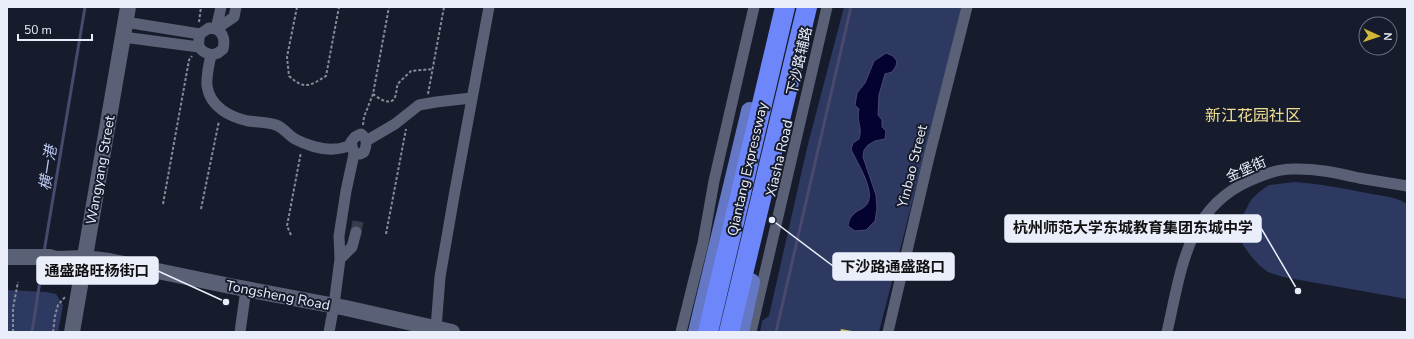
<svg xmlns="http://www.w3.org/2000/svg" width="1414" height="339" viewBox="0 0 1414 339" font-family="'Nunito Sans','Noto Sans SC',sans-serif">
<style>
.green{fill:#2e3961}
.water{fill:#040231;stroke:#49496e}
.lines{fill:none;stroke-linecap:round;stroke-linejoin:round}
.stream{stroke:#49496e;stroke-width:3}
.building{fill:#cebb60}
.street-tunnel{stroke:#373c4c;stroke-width:11;stroke-dasharray:11 5.5;stroke-linecap:butt}
.path{stroke:#868b9a;stroke-width:2;stroke-dasharray:3 2;stroke-linecap:butt}
.street{stroke:#5a6176;stroke-width:11}
.secondary{stroke:#5a6176;stroke-width:16}
.primary{stroke:#6578c6;stroke-width:18}
.highway{stroke:#6d87fb;stroke-width:20}
.labels{text-anchor:middle;stroke-width:4;stroke-linejoin:round;paint-order:stroke}
.street-label{font-size:14px;fill:#eaeefb;stroke:#171c2d}
.water-label{font-size:15px;font-style:italic;fill:#bac7ef;stroke:#171c2d}
.quarter-label{font-size:16px;fill:#f0df91;stroke:#171c2d}
.leader{fill:none;stroke:#eaeefb;stroke-width:1.5}
.callout-dot{fill:#eaeefb;stroke:#171c2d;stroke-width:1.5}
.callout{fill:#eaeefb;stroke:#eaeefb;stroke-width:1.5}
.callout-label{font-size:15px;text-anchor:middle;font-weight:bold;fill:#111}
</style>
<rect width="100%" height="100%" fill="#171c2d"/>
<path class="green" d="M844,7H962L879,332H760L762,321L769,316L807,148Z
M1295,182C1321,184 1346,189 1372,194C1383,196 1397,197 1407,204V299L1283,277L1268,272L1259,265L1251,256L1243,245L1240,224L1244,213L1251,200L1259,192L1269,185Z
M7,290L46,292L56,294L63,305L58,332H7Z"/>
<path class="water" d="M886,53L893,56L897,61L896,66L892,72L885,74L879,95L878,115L882,120V127L886,131L885,139L875,141L868,145L864,150L863,157L876,195L877,208L875,221L866,230L855,231L848,226C849,216 855,212 863,208C881,197 856,162 851,149L853,143L859,139C863,127 856,122 859,109L855,105L857,93L865,83L874,61Z"/>
<g class="lines">
<path class="stream" d="M44,252L85,7
M32,332L43,261
M776,332L851,7"/>
</g>
<path class="building" d="M841,329L852,331V332H840Z"/>
<g class="lines">
<path class="street-tunnel" d="M356,232L359,216"/>
<path class="path" d="M297,7L287,57L289,76C304,90 310,86 326,76L339,7
M199,22L201,7
M373,94C378,98 391,107 395,97C397,93 396,88 398,84C399,82 408,74 411,71L433,69
M428,94L444,7
M363,125L364,117L373,94L389,7
M163,204L189,60L192,56
M201,209L219,121
M386,234L406,129
M291,235L287,226L301,152
M13,332V308L18,282
M53,332L55,316L58,305L65,297"/>
<path class="street" d="M125,22L200,34
M216,29C224,33 225,41 223,49L218,53L212,55C198,51 197,46 200,34L209,28L216,29L234,17L236,7
M216,29L221,7
M123,37L199,47
M211,55C209,65 206,76 207,86C210,107 230,117 248,121C257,122 268,122 276,125C284,128 288,135 295,139C306,145 322,150 334,149C339,149 346,147 351,145
M366,141L395,124L419,105L436,102L471,98
M340,259L339,236L346,191L354,154H360L364,152C367,145 368,139 361,134L355,137L351,142L354,154
M436,328L440,277L454,196L489,7
M240,332L246,289
M329,332L334,305L340,259L352,247L356,232
M681,332L703,243L714,181L754,7
M751,332L827,7
M888,332L929,157L967,7
M1167,332C1181,272 1186,209 1249,181C1262,175 1278,169 1292,169C1315,168 1337,173 1359,178C1375,181 1391,183 1407,186"/>
<path class="secondary" d="M7,257H50L56,259L85,258L109,261L230,286L346,308L452,332
M72,332L128,7"/>
<path class="primary" d="M697,332L750,111
M740,332L751,282"/>
<path class="highway" d="M708,332L785,7
M729,332L807,7"/>
</g>
<g class="labels">
<g class="street-label">
<text transform="translate(799 61) rotate(-77)" y="5">下沙路辅路</text>
<text transform="translate(779 158) rotate(-77)" y="5">Xiasha Road</text>
<text transform="translate(912 166) rotate(-76)" y="5">Yinbao Street</text>
<text transform="translate(747 169) rotate(-77)" y="5">Qiantang Expressway</text>
<text transform="translate(1246 169) rotate(-24)" y="5">金堡街</text>
<text transform="translate(100 170) rotate(-80)" y="5">Wangyang Street</text>
<text transform="translate(278 295) rotate(11)" y="5">Tongsheng Road</text>
</g>
<g class="water-label">
<text transform="translate(48 168) rotate(-81)" y="5">横一港</text>
</g>
<g class="quarter-label">
<text x="1253" y="121">新江花园社区</text>
</g>
</g>
<path class="leader" d="M1298 291L1261 228M772 220L833 266M226 302L158 271"/>
<g class="callout-dot">
<circle cx="1298" cy="291" r="4"/>
<circle cx="772" cy="220" r="4"/>
<circle cx="226" cy="302" r="4"/>
</g>
<g class="callout">
<rect x="1005" y="215" width="256" height="27" rx="4"/>
<rect x="833" y="253" width="121" height="27" rx="4"/>
<rect x="37" y="257" width="121" height="27" rx="4"/>
</g>
<g class="callout-label">
<text x="1133" y="233">杭州师范大学东城教育集团东城中学</text>
<text x="893" y="272">下沙路通盛路口</text>
<text x="97" y="276">通盛路旺杨街口</text>
</g>
<rect width="1414" height="339" fill="none" stroke="#eaeefb" stroke-width="16"/>
<g transform="translate(1378 36) rotate(93)"><circle r="19" fill="#171c2d" stroke="#6b707f"/>
<path d="M0-3L7 15L0 10L-7 15Z" fill="#d1b736"/>
<text y="-6" font-size="11" font-weight="bold" text-anchor="middle" fill="#eaeefb">N</text>
</g>
<path d="M18 34v6h74v-6" fill="none" stroke="#eaeefb" stroke-width="2"/>
<text x="24" y="34" font-size="12" fill="#eaeefb" stroke="#171c2d" stroke-width="3" paint-order="stroke">50 m</text>
</svg>
